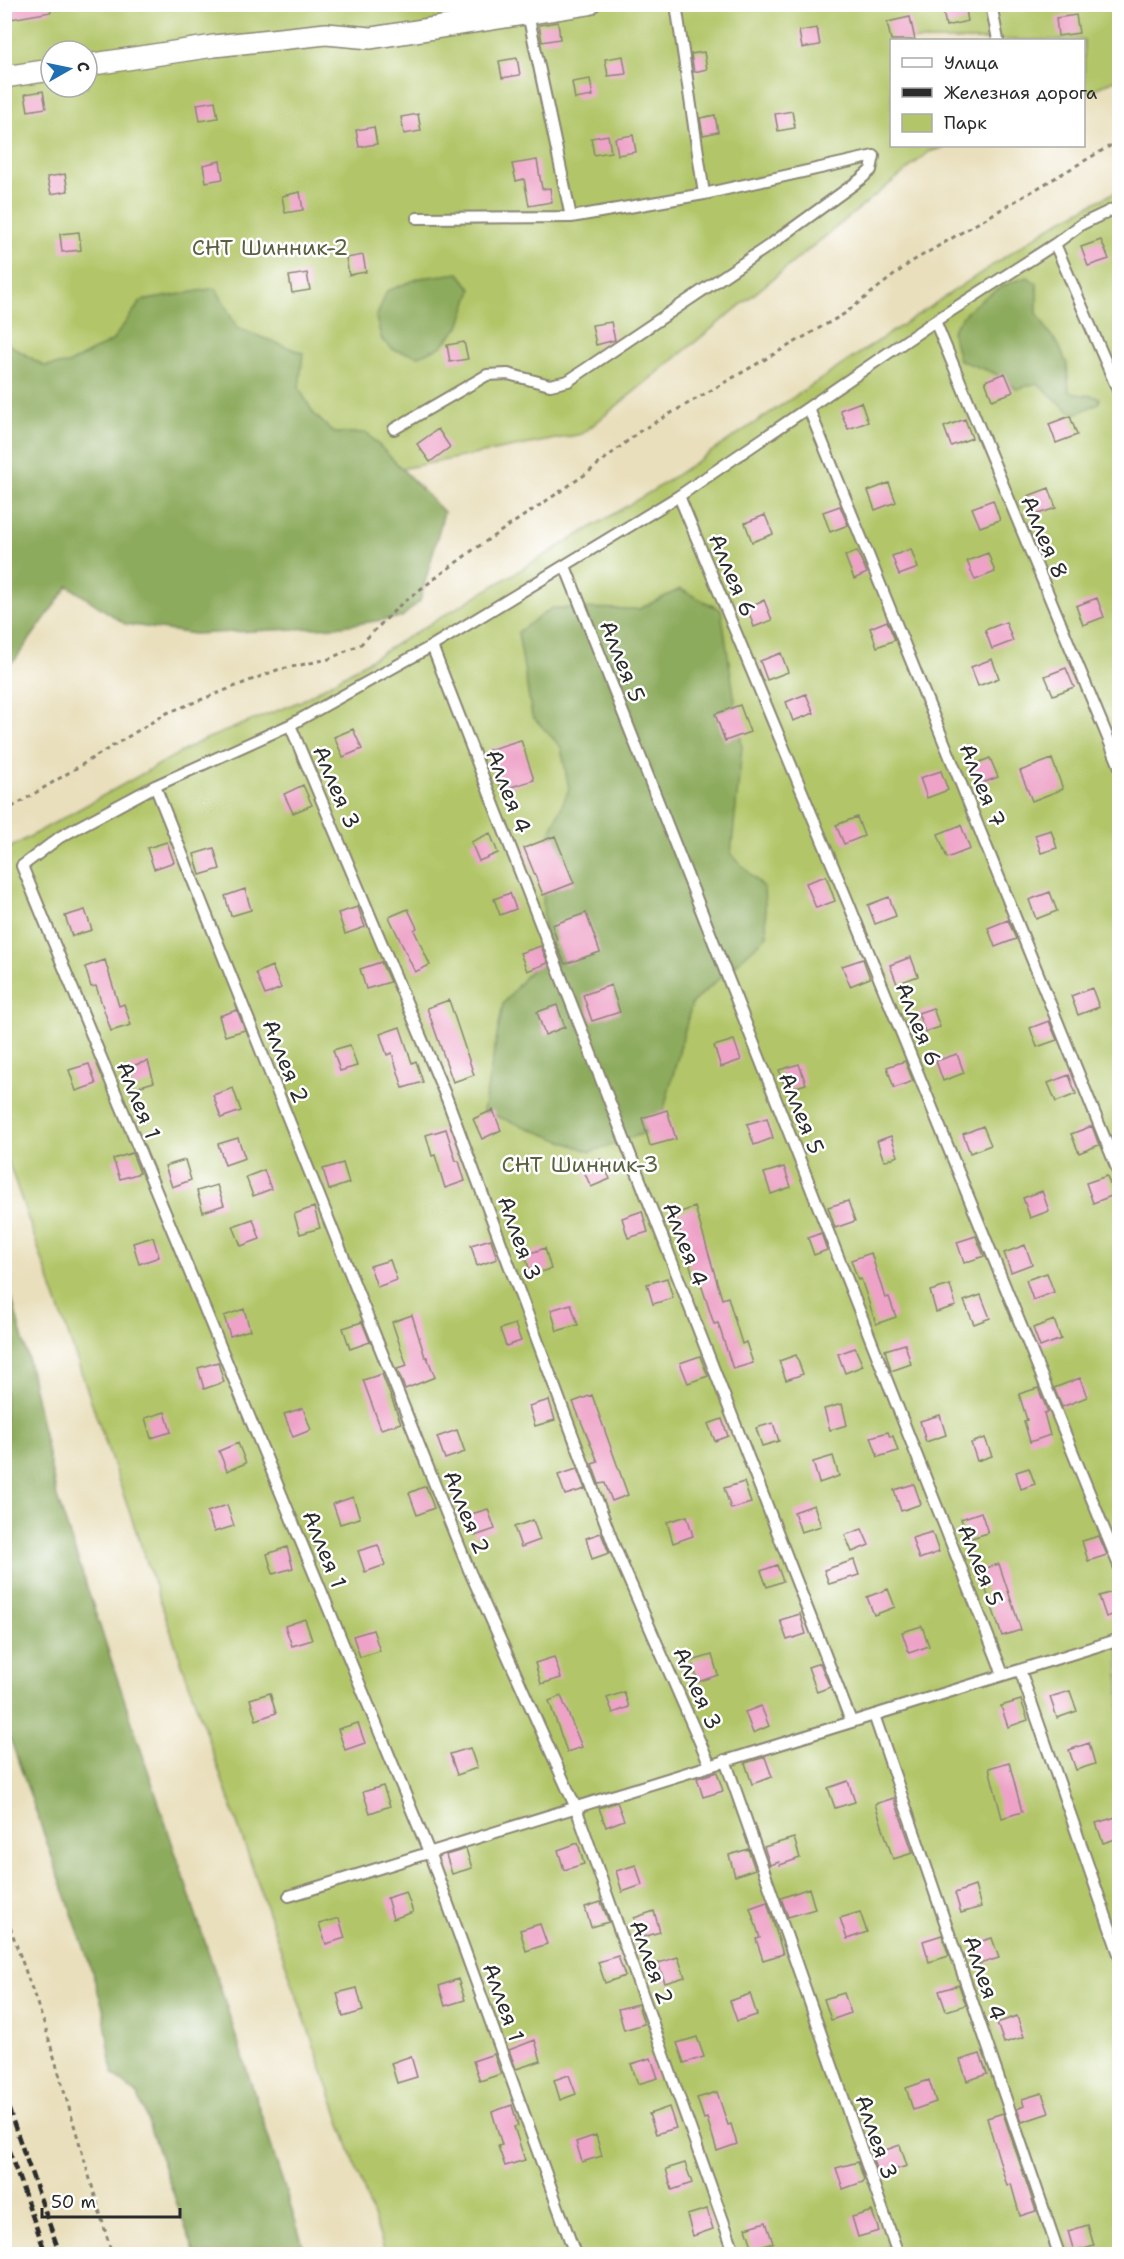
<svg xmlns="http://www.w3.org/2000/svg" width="1124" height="2259" viewBox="0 0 1124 2259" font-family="'Shantell Sans',sans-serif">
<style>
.green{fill:#b2c669;stroke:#6e784a;stroke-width:1.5;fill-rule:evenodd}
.forest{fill:#8dab5d;stroke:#5c6b44;stroke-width:1.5}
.building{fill:#eea2c7}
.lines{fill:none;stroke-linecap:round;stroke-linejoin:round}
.lane-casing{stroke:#8a8574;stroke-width:14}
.street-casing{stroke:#8a8574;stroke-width:24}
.path{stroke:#8a8574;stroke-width:3;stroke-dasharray:4.5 4.5;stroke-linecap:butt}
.lane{stroke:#fff;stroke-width:10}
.street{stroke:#fff;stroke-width:21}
.rail{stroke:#2b2b2b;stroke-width:4.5;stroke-dasharray:9 4.5;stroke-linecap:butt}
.labels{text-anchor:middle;stroke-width:5;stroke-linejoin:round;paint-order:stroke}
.park-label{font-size:22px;fill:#5a6141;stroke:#fff}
.street-label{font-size:22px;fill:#2b2b2b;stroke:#fff}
</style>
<rect width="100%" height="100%" fill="#fff"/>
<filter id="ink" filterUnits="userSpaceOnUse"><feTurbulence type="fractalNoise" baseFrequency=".0167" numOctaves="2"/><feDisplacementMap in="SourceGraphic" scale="12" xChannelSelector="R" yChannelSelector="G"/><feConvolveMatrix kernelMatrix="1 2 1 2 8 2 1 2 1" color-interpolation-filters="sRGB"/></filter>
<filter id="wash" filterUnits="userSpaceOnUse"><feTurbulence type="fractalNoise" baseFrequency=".008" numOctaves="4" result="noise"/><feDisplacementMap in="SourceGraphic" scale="24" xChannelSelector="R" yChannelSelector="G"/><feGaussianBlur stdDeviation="1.35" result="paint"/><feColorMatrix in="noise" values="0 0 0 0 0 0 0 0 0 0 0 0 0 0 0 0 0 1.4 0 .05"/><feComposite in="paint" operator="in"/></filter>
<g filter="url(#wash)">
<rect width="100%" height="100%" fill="#e9dfbc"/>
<path class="green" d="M5,5H1119V78L1084,94V40H892V146H947L929,152L582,434L5,545ZM51,51H87V87H51Z
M1119,190V2254H386L5,1152L4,851L201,741L301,701L652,491L1056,223Z"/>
<path class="forest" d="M459,273L472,290L459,327L440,347L419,356L394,350L382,340L376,318L387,291L420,278Z
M1028,277L1037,284V313L1049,333L1058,344L1067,364L1069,391C1078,397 1089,393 1100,398L1099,403L1078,413L1070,412L1037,383L1017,389L994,373L959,360L952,331C966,306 1000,284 1028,277Z
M216,288L237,328L303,353L299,388L314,414L334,433H367L444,512L420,601L402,617L335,627L194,634L125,624L68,586L15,660L5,666V342L44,366L68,364L112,341L141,301Z
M680,589L721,610L742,747L731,854L764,888L767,936L692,1003L659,1128L591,1152L483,1111L503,1004L545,952L543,895L537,863L569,789L561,747L532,716L518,632L552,608L639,609Z
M5,1274L27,1355L57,1497L222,1993L306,2254H195L138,2095L113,2074L103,2008L87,1956L5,1724Z"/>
<g id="blocks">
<path class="building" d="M8,4H50L51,12L11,19Z
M950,4H965L968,21L946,26L942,6Z
M1076,15L1079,33L1058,36L1056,18Z
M910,17L915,40H891L887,22Z
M558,22L560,39L542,42L539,25Z
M817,28L820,45L802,48L799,31Z
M704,52L707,69L694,72L691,54Z
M623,56L626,74L608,76L605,59Z
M517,58L520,75L502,78L499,61Z
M590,79L593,96L575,99L572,82Z
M43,91L46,108L28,111L25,94Z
M215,101L218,118L200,121L197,104Z
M792,111L795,128L778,131L775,114Z
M418,114L421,131L404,134L401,117Z
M715,115L718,132L703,135L700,118Z
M374,127L377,144L359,147L356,130Z
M608,135L611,152L594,155L591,138Z
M633,135L636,152L618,155L615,138Z
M537,160L542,189L550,188L552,202L529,206L524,179L516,181L512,164Z
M220,161L223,179L206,182L203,165Z
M65,174L68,191L51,194L47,177Z
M300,192L303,210L285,213L282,196Z
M79,232L81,250L62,252L60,234Z
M1101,240L1109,259L1088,266L1081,247Z
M363,255L366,272L349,275L346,258Z
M307,273L310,290L292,293L289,276Z
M611,322L615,340L596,345L592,325Z
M464,342L468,359L450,362L447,345Z
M1005,373L1013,392L992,400L985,381Z
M861,402L868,422L848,429L840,410Z
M1070,416L1077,435L1056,443L1049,424Z
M965,419L972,438L951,446L944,427Z
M438,429L450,447L430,462L417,444Z
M889,483L896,502L875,510L868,491Z
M1049,488L1056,508L1035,515L1028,496Z
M993,500L1000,520L980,527L972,508Z
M840,506L848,525L830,532L823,512Z
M765,515L773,534L752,542L745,523Z
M911,549L918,568L899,575L892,556Z
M857,551L867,573L854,579L845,556Z
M988,553L995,572L975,580L967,561Z
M1097,598L1104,617L1083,625L1076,606Z
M764,600L772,620L754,627L747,607Z
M887,621L895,640L877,647L870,628Z
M1006,622L1013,641L992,649L985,630Z
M781,653L788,672L767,680L760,661Z
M992,659L999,678L978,686L971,667Z
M1066,668L1074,687L1053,695L1045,676Z
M806,694L814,713L793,721L786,702Z
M740,705L750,732L725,741L715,714Z
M353,729L362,749L343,757L334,737Z
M521,740L534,780L501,790L488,750Z
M990,758L998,777L977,785L970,766Z
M1052,759L1063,789L1032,801L1020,771Z
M941,771L948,790L927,798L920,778Z
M303,785L312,805L293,813L284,794Z
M857,817L864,836L844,844L836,825Z
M961,825L970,849L947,858L938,834Z
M1051,830L1057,848L1041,853L1035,835Z
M490,833L498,853L479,861L471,842Z
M555,836L574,883L543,895L524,848Z
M167,842L174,862L154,869L147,848Z
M214,848L220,869L200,875L194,854Z
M826,876L835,901L816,908L806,883Z
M245,889L251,910L231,916L225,896Z
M1050,892L1057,911L1036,919L1029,900Z
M510,893L516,909L500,915L494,899Z
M889,897L896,916L875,924L868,905Z
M358,907L365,927L345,934L338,913Z
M408,909L417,928L414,930L430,965L415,972L389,917Z
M85,910L92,930L72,936L65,916Z
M586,913L600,952L565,964L555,941L557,940L552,925Z
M1008,920L1016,939L995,947L988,928Z
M541,946L548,963L527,971L520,953Z
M911,957L918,976L897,984L890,965Z
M863,959L870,978L850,986L842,966Z
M105,960L119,1006L124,1004L131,1025L111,1031L96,986L91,987L85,967Z
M381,962L390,982L366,989L360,969Z
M272,966L281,988L265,995L256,973Z
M611,985L620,1012L592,1021L583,995Z
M1092,988L1099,1007L1078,1015L1071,996Z
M449,1000L474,1075L453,1082L427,1008Z
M557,1005L565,1027L545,1035L537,1012Z
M933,1008L940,1027L925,1032L918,1013Z
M237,1010L245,1030L225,1036L219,1016Z
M1049,1021L1057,1040L1037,1047L1030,1028Z
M400,1027L412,1063L416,1061L423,1082L403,1088L392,1053L387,1055L380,1034Z
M734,1040L741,1060L721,1067L714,1046Z
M350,1045L357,1066L340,1071L333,1050Z
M957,1054L964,1073L943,1081L936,1061Z
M148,1061L154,1082L134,1088L128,1067Z
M905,1061L913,1081L894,1088L887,1067Z
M89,1064L96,1084L76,1091L69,1070Z
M799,1064L806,1084L786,1090L779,1070Z
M1069,1075L1076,1094L1056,1102L1048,1083Z
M233,1088L241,1111L221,1118L213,1095Z
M493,1110L501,1130L482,1139L473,1119Z
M667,1110L676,1139L650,1146L642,1118Z
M767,1118L773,1138L754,1145L747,1124Z
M983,1126L991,1145L970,1153L963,1134Z
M1092,1126L1099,1145L1079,1153L1071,1134Z
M446,1129L456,1161H459L465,1181L445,1188L435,1155L432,1156L426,1135Z
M891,1136L898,1156L884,1161L877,1141Z
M238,1138L245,1158L225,1165L218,1144Z
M132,1153L140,1173L120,1179L113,1159Z
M601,1159L610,1179L591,1187L582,1167Z
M185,1160L191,1180L172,1187L165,1166Z
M343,1163L349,1183L329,1190L323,1169Z
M784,1167L791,1187L771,1194L764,1173Z
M264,1170L271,1189L253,1196L246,1177Z
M1107,1176L1114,1195L1093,1203L1086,1183Z
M217,1185L224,1205L203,1212L197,1191Z
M1042,1191L1049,1211L1030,1218L1023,1198Z
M848,1201L855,1221L835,1228L828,1207Z
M314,1207L320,1228L300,1234L294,1214Z
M695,1207L722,1299L728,1297L742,1344L746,1342L753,1363L733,1369L718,1323L714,1324L699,1278L694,1279L675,1214Z
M642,1211L648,1232L628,1238L622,1218Z
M253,1219L260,1239L241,1246L233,1226Z
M821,1233L827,1250L814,1255L808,1238Z
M976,1236L984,1256L964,1263L957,1242Z
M153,1237L159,1257L139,1264L133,1243Z
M491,1239L497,1259L477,1266L471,1245Z
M1025,1245L1032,1264L1011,1272L1004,1253Z
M545,1248L551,1269L531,1275L525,1255Z
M871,1253L885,1298L889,1297L896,1317L876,1324L861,1279L858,1280L851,1260Z
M390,1260L397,1280L377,1287L370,1266Z
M1047,1273L1054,1292L1033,1300L1026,1280Z
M667,1278L673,1298L653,1304L647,1284Z
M950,1285L956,1306L936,1312L930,1291Z
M981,1295L990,1318L974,1324L964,1301Z
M571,1304L578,1325L557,1331L551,1310Z
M244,1309L250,1330L230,1336L224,1316Z
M412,1315L425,1357H427L435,1377L405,1389L397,1369L407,1366L392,1322Z
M1054,1320L1061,1339L1040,1347L1033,1328Z
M362,1322L370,1342L350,1349L343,1328Z
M515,1324L521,1341L506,1346L500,1329Z
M905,1344L911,1364L891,1371L885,1350Z
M855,1348L863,1366L845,1373L838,1354Z
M796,1355L803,1374L786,1380L779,1361Z
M700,1356L708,1376L688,1383L680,1363Z
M218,1362L224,1382L204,1389L198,1368Z
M382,1374L401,1423L381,1429L363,1380Z
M1080,1378L1087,1397L1062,1407L1054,1388Z
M1038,1388L1048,1412L1044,1413L1050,1435L1030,1442L1024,1421L1027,1420L1019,1394Z
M592,1395L628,1495L612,1501L605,1483L599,1484L592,1464L598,1462L573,1402Z
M549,1400L555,1420L535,1426L529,1406Z
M842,1404L847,1425L830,1430L824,1409Z
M303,1408L311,1430L293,1437L284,1414Z
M165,1412L171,1432L151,1438L145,1418Z
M940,1415L946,1435L926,1442L920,1421Z
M722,1419L728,1436L715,1441L708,1424Z
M773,1423L779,1441L762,1446L756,1428Z
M457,1430L465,1452L445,1459L437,1437Z
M888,1432L890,1437L893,1436L898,1451L878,1457L871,1437Z
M985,1438L992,1456L977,1461L971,1443Z
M238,1443L246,1463L227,1471L219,1451Z
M833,1456L839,1476L819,1483L813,1462Z
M1029,1468L1035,1484L1021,1489L1016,1472Z
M577,1469L585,1489L565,1495L558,1475Z
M744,1482L751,1503L731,1509L724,1488Z
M914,1484L921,1504L901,1511L894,1490Z
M426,1486L434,1508L417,1515L409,1493Z
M353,1497L360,1518L340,1524L333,1504Z
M227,1505L234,1526L214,1532L207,1512Z
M814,1505L821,1526L801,1532L794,1512Z
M488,1509L495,1529L475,1536L468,1515Z
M981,1512L988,1533L968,1539L961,1519Z
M687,1516L693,1536L673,1543L667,1522Z
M533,1520L540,1540L521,1547L514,1527Z
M862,1529L869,1545L852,1552L845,1535Z
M932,1532L939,1552L919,1559L912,1538Z
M601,1533L609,1553L592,1559L586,1538Z
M1099,1536L1107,1555L1088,1561L1082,1541Z
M378,1545L385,1565L365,1572L358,1551Z
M287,1547L293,1568L273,1574L267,1554Z
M854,1560L859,1575L829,1584L824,1570Z
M999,1564L1021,1630L1002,1636L979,1570Z
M777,1565L783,1581L767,1587L761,1571Z
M888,1589L895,1607L874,1615L867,1597Z
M1119,1590V1613L1106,1617L1099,1596Z
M800,1614L806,1634L787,1640L780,1620Z
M305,1619L312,1640L292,1646L285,1626Z
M922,1626L929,1646L909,1653L902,1632Z
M373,1630L380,1651L360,1657L353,1636Z
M712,1655L718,1675L698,1682L692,1661Z
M554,1657L561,1678L541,1684L535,1663Z
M820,1663L830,1687L817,1692L808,1667Z
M1070,1691L1077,1711L1057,1718L1050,1697Z
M624,1692L629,1707L613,1713L607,1698Z
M270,1693L276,1713L256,1720L250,1699Z
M561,1696L582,1747L567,1752L549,1701Z
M1021,1700L1028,1720L1008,1727L1001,1706Z
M761,1706L769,1726L753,1733L745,1712Z
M358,1723L365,1743L345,1750L338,1729Z
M1089,1743L1095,1764L1076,1770L1069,1750Z
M470,1748L477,1768L457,1775L450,1754Z
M765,1757L772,1777L752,1784L745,1763Z
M1009,1762L1022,1812L1002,1818L989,1768Z
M717,1772L723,1791L703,1797L697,1778Z
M848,1781L855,1802L835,1808L828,1788Z
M383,1786L390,1806L370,1813L363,1792Z
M894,1798L913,1853L893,1859L875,1804Z
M617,1802L624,1820L606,1827L599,1808Z
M1116,1817L1119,1827V1838L1103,1843L1096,1823Z
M794,1838L800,1858L780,1865L779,1862L770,1865L764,1847Z
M578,1843L584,1864L564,1870L558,1850Z
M466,1849L472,1868L452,1874L446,1855Z
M748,1849L755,1869L735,1876L729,1855Z
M636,1865L642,1885L622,1892L616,1871Z
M975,1886L981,1907L961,1913L955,1893Z
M809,1888L815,1909L788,1917L781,1898Z
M406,1892L413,1912L393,1919L387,1898Z
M601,1902L609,1922L591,1927L585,1907Z
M767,1902L783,1954L763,1960L756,1939L760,1938L750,1908Z
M654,1911L660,1932L640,1938L634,1918Z
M860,1912L867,1932L847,1939L840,1918Z
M339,1918L345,1938L326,1944L319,1924Z
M540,1924L547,1944L526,1951L520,1930Z
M942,1935L949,1956L929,1962L923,1941Z
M992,1938L999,1958L979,1964L972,1944Z
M618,1956L625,1976L605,1983L598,1962Z
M678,1957L685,1977L665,1983L658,1963Z
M458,1979L465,2000L445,2006L439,1986Z
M959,1985L966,2005L946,2011L939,1991Z
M357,1988L363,2011L343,2017L337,1993Z
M844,1993L851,2013L831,2020L824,1999Z
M750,1994L757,2015L737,2021L730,2001Z
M638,2004L644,2024L624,2030L618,2009Z
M1017,2016L1024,2037L1004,2043L997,2023Z
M697,2037L704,2057L684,2063L677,2043Z
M535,2040L541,2061L516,2069L509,2050Z
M494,2054L501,2074L480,2081L473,2061Z
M980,2054L987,2074L967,2081L960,2060Z
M411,2056L417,2077L397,2083L391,2063Z
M651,2058L658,2078L638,2084L631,2064Z
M569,2075L576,2094L560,2100L554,2080Z
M929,2080L936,2102L913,2110L906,2088Z
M717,2092L728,2125L731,2124L737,2144L717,2151L707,2118L704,2119L697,2098Z
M1042,2093L1049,2113L1022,2122L1017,2109L1024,2106L1022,2099Z
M512,2105L518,2126L514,2127L525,2160L505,2166L498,2146L502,2145L492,2112Z
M669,2107L676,2128L656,2134L649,2114Z
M1003,2113L1036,2211L1020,2216L1011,2184L1007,2186L987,2118Z
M596,2135L602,2156L582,2162L576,2142Z
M900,2145L907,2166L878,2175L872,2157L881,2154L880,2152Z
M858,2162L864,2180L863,2182L843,2189L836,2168Z
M685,2163L692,2183L672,2190L666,2169Z
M707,2209L713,2229L693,2236L687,2215Z
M872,2211L879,2231L858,2237L852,2217Z
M766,2222L773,2243L753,2249L746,2228Z
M1088,2225L1094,2246L1074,2252L1068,2231Z"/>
</g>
</g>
<g filter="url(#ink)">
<use href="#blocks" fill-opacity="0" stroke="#8a8574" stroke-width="1.5"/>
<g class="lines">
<defs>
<path id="lane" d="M676,4L704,194
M991,4L998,40
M528,14L571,217
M1055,244L1120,395
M935,321L1120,767
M809,409L1120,1176
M394,429L487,375L508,374L550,385L568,381L770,245L861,179L871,170L874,156L704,194L571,217L417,218
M679,496L848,902L1120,1568
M565,566L1003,1674
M432,646L851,1721
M290,725L447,1099L615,1548L710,1765
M155,786L469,1570L576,1808L735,2254
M1020,1670L1120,1957
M874,1715L1059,2254
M725,1760L898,2254
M289,1896L1120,1639
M575,2254L429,1852L22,866L60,837L155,786L290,725L432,646L679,496L935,321L1055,244L1082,224L1120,206"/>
<path id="street" d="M87,65L214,46L326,34L371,38L589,4
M4,77L51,70"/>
</defs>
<use href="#lane" class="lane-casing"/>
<use href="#street" class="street-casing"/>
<path class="path" d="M4,812L167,713L277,670L329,659L361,644L402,603L473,550L586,474L640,431L844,314L911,262L1120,140
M4,1910L45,2026L112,2254"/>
<use href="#lane" class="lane"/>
<use href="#street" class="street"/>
<path class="rail" d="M4,2096L60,2254
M4,2137L46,2254"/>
</g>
</g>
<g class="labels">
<g class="park-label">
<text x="270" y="255">СНТ Шинник-2</text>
<text x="580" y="1172">СНТ Шинник-3</text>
</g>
<g class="street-label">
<text transform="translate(1045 537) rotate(67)" y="8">Аллея 8</text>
<text transform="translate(733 575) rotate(67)" y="8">Аллея 6</text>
<text transform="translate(623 661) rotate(68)" y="8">Аллея 5</text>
<text transform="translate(983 785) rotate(68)" y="8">Аллея 7</text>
<text transform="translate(337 787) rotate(67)" y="8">Аллея 3</text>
<text transform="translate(509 791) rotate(69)" y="8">Аллея 4</text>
<text transform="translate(919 1024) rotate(68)" y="8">Аллея 6</text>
<text transform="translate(286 1061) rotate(68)" y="8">Аллея 2</text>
<text transform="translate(139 1100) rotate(68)" y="8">Аллея 1</text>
<text transform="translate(802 1113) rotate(68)" y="8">Аллея 5</text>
<text transform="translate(520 1238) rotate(70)" y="8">Аллея 3</text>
<text transform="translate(686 1244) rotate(69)" y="8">Аллея 4</text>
<text transform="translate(467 1512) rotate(68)" y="8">Аллея 2</text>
<text transform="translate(325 1549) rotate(68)" y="8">Аллея 1</text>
<text transform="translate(981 1565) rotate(68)" y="8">Аллея 5</text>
<text transform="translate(698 1688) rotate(66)" y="8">Аллея 3</text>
<text transform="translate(652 1962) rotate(70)" y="8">Аллея 2</text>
<text transform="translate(985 1978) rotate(71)" y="8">Аллея 4</text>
<text transform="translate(504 2002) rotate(70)" y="8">Аллея 1</text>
<text transform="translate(877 2137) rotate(71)" y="8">Аллея 3</text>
</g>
</g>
<rect width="1124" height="2259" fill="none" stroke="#fff" stroke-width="24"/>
<rect x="890" y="39" width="195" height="108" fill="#ffffff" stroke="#aaaaaa" stroke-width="1.5"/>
<rect x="902" y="58" width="30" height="9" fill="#ffffff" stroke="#aaaaaa" stroke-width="1.5"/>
<text x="944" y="69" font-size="18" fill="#2b2b2b">Улица</text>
<rect x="902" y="88" width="30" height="9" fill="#2b2b2b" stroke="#aaaaaa" stroke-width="1.5"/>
<text x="944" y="99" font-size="18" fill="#2b2b2b">Железная дорога</text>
<rect x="902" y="114" width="30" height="18" fill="#b2c669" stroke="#aaaaaa" stroke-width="1.5"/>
<text x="944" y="129" font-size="18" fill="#2b2b2b">Парк</text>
<g transform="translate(69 69) rotate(81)"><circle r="28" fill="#ffffff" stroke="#aaaaaa" stroke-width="1.5"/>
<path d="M0-4.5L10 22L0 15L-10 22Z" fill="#1f6fb2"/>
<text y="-9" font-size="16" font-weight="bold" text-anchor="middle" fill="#2b2b2b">С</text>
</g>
<path d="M42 2208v9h138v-9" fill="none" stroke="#2b2b2b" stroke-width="3"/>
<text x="51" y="2208" font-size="18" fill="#2b2b2b" stroke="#ffffff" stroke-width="4.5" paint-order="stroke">50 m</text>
</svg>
